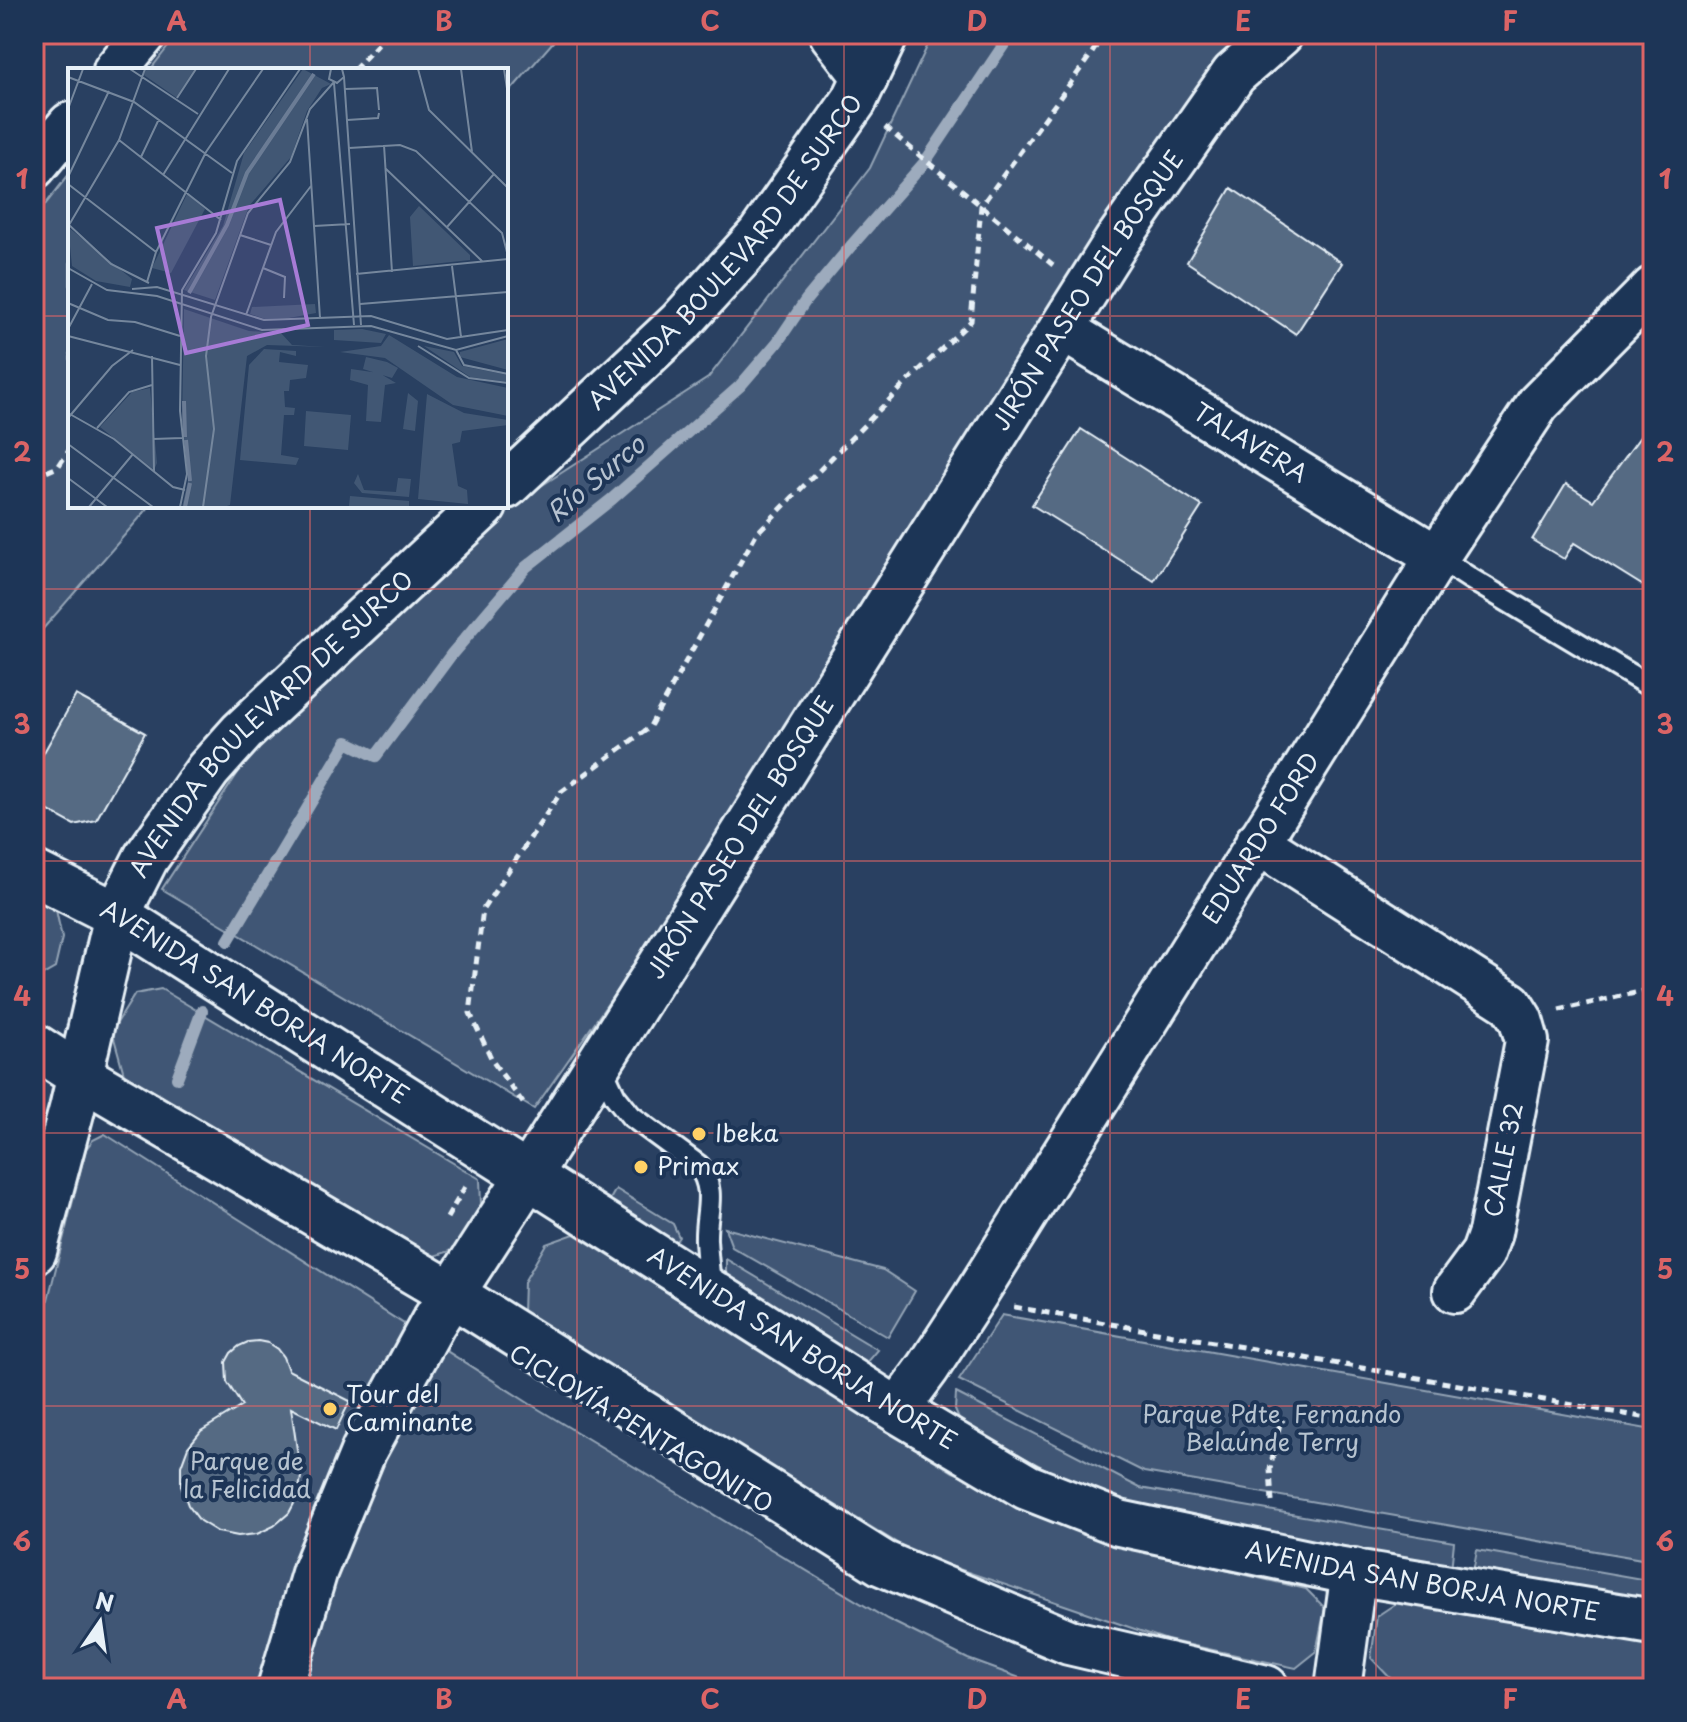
<svg xmlns="http://www.w3.org/2000/svg" width="1687" height="1722" viewBox="0 0 1687 1722" font-family="'Playpen Sans',sans-serif">
<style>
.green{fill:#415774;stroke:#94a4b6;stroke-width:2}
.lines{fill:none;stroke-linecap:round;stroke-linejoin:round}
.stream{stroke:#9dabbd;stroke-width:12}
.building{fill:#556a83;stroke:#e8f1f8;stroke-width:2}
.service-casing{stroke:#e8f1f8;stroke-width:26}
.minor-casing{stroke:#e8f1f8;stroke-width:48}
.tertiary-casing{stroke:#e8f1f8;stroke-width:50}
.secondary-casing{stroke:#e8f1f8;stroke-width:50}
.path{stroke:#e8f1f8;stroke-width:5;stroke-dasharray:8 6;stroke-linecap:butt}
.service{stroke:#1d3557;stroke-width:20}
.minor{stroke:#1d3557;stroke-width:42}
.tertiary{stroke:#1d3557;stroke-width:44}
.secondary{stroke:#1d3557;stroke-width:44}
.grid{fill:none;stroke:#db6466;stroke-width:2;stroke-opacity:0.55}
.poi-dot{fill:#ffd166;stroke:#1d3557;stroke-width:3}
.labels{text-anchor:middle;stroke-width:8;stroke-linejoin:round;paint-order:stroke}
.street-label{font-size:24px;fill:#e8f1f8;stroke:#1d3557}
.poi-label{font-size:24px;fill:#e8f1f8;stroke:#1d3557;text-anchor:start}
.park-label{font-size:24px;fill:#b6c3d0;stroke:#1d3557}
.water-label{font-size:26px;font-style:italic;fill:#b6c2d0;stroke:#1d3557}
.inset-river{fill:none;stroke:#6b7c95;stroke-width:4}
.inset-road{fill:none;stroke:#75879d;stroke-width:2}
.view{fill:#a77bd6;fill-opacity:0.15;stroke:#a77bd6;stroke-width:4}
.inset-edge{fill:none;stroke:#e8f1f8;stroke-width:4}
.neatline{fill:none;stroke:#db6466;stroke-width:3}
.grid-label{font-size:26px;text-anchor:middle;font-weight:bold;fill:#db6466}
</style>
<rect width="100%" height="100%" fill="#294061"/>
<filter id="ink" filterUnits="userSpaceOnUse"><feTurbulence type="fractalNoise" baseFrequency=".0125" numOctaves="2"/><feDisplacementMap in="SourceGraphic" scale="16" xChannelSelector="R" yChannelSelector="G"/><feConvolveMatrix kernelMatrix="1 2 1 2 8 2 1 2 1" color-interpolation-filters="sRGB"/></filter>
<g filter="url(#ink)">
<path class="green" d="M178,34H560L506,96V70H150Z
M933,34H1238L669,916L534,1109L162,889L249,756L357,651L521,499L708,378L870,168Z
M70,173V506H150L42,630L34,626V219Z
M34,897L56,910L62,938L55,968L34,980Z
M161,989L480,1179L481,1204L454,1250L434,1256L124,1074L112,1031L135,994Z
M105,1134L530,1404L887,1619L968,1659L1047,1688H34V1355L86,1149L93,1140Z
M616,1189L673,1224L679,1237L674,1244L608,1203Z
M725,1228L883,1270L915,1291L888,1337L732,1247Z
M574,1234L953,1472L1178,1559L1306,1589L1325,1608L1316,1652L1296,1668L1167,1640L915,1554L523,1313L524,1282L546,1244Z
M726,1259L878,1350L867,1363L726,1275Z
M1002,1315L1653,1430V1561L1144,1472L959,1380Z
M956,1393L1140,1488L1454,1542L1451,1570L1129,1513L961,1424L955,1410Z
M1477,1550L1653,1581V1603L1473,1572Z
M1401,1600L1653,1645V1688H1444L1391,1679L1371,1658L1377,1616Z"/>
<g class="lines">
<path class="stream" d="M228,941L347,742L376,756L451,655L526,567L612,499L740,386L777,343L806,300L851,246L925,162L1011,34
M177,1078L202,1011"/>
</g>
<path class="building" d="M1231,188L1342,263L1296,334L1187,262Z
M1653,419V592L1574,543L1564,559L1532,540L1566,484L1593,501Z
M1081,429L1202,506L1154,581L1032,505Z
M76,695L145,733L96,820L74,825L34,803V770Z
M258,1341L268,1343L277,1349L283,1357L288,1370L350,1401L336,1430L291,1408L301,1477L298,1496L289,1513L274,1526L257,1534L238,1536L218,1532L200,1521L188,1505L181,1486V1466L188,1447L201,1431L242,1406L227,1382L226,1362L231,1353L239,1346L248,1342Z"/>
<g class="lines">
<defs>
<path id="service" d="M1437,557L1471,579L1653,688
M599,1062L615,1096L631,1116L699,1166C717,1192 705,1212 706,1240C707,1257 709,1275 711,1292"/>
<g id="minor">
<path d="M831,34L866,79"/>
<path d="M115,70L145,34"/>
<path d="M34,167L70,124"/>
<path id="s1" d="M1062,329L1437,557"/>
<path d="M1257,842L1511,1004L1521,1020L1527,1041L1490,1233L1483,1253L1455,1291"/>
<path id="s2" d="M897,1410L928,1368L973,1299L1437,557L1538,404L1653,288"/>
</g>
<g id="tertiary">
<path id="s3" d="M506,486L680,323L760,235L854,101L886,34"/>
<path id="s4" d="M34,1251L72,1109L117,915L146,858L208,770L242,732L484,506"/>
<path id="s5" d="M280,1688L315,1570L364,1450L433,1323L528,1176L1117,241L1234,74L1280,34"/>
</g>
<g id="secondary">
<path id="s6" d="M34,873L117,915L897,1410L1027,1487L1119,1523L1336,1569L1653,1622"/>
<path d="M34,1046L79,1075L452,1294L882,1563L1069,1642L1266,1688"/>
<path d="M1338,1688L1354,1571"/>
</g>
</defs>
<use href="#service" class="service-casing"/>
<use href="#minor" class="minor-casing"/>
<use href="#tertiary" class="tertiary-casing"/>
<use href="#secondary" class="secondary-casing"/>
<path class="path" d="M354,70L387,34
M885,127L1053,265
M34,477L58,467L70,449
M34,952L42,957L37,1005
M1559,1010L1653,989
M523,1103L493,1062L470,1013L483,909L561,792L649,728L756,534L908,381L971,321L981,206L1090,56L1104,34
M447,1218L466,1185
M1014,1307L1653,1419
M1272,1502L1270,1469L1280,1423"/>
<use href="#service" class="service"/>
<use href="#minor" class="minor"/>
<use href="#tertiary" class="tertiary"/>
<use href="#secondary" class="secondary"/>
</g>
</g>
<path class="grid" d="M310,34V70M577,34V1688M844,34V1688M1110,34V1688M1376,34V1688M34,316H70M506,316H1653M310,506V1688M34,589H1653M34,861H1653M34,1133H1653M34,1406H1653"/>
<g class="poi-dot">
<circle cx="699" cy="1134" r="8"/>
<circle cx="641" cy="1167" r="8"/>
<circle cx="330" cy="1409" r="8"/>
</g>
<g class="labels">
<g class="street-label">
<text dy="8" stroke="none"><textPath href="#s3" startOffset="322">AVENIDA BOULEVARD DE SURCO</textPath></text>
<text dy="8" stroke="none"><textPath href="#s5" startOffset="1620">JIRÓN PASEO DEL BOSQUE</textPath></text>
<text dy="8" stroke="none"><textPath href="#s1" startOffset="220">TALAVERA</textPath></text>
<text dy="8" stroke="none"><textPath href="#s4" startOffset="594">AVENIDA BOULEVARD DE SURCO</textPath></text>
<text dy="8" stroke="none"><textPath href="#s2" startOffset="678">EDUARDO FORD</textPath></text>
<text dy="8" stroke="none"><textPath href="#s5" startOffset="972">JIRÓN PASEO DEL BOSQUE</textPath></text>
<text dy="8" stroke="none"><textPath href="#s6" startOffset="256">AVENIDA SAN BORJA NORTE</textPath></text>
<text transform="translate(1504 1160) rotate(-79)" y="8">CALLE 32</text>
<text dy="8" stroke="none"><textPath href="#s6" startOffset="904">AVENIDA SAN BORJA NORTE</textPath></text>
<text transform="translate(641 1429) rotate(31)" y="8">CICLOVÍA PENTAGONITO</text>
<text dy="8" stroke="none"><textPath href="#s6" startOffset="1576">AVENIDA SAN BORJA NORTE</textPath></text>
</g>
<g class="poi-label">
<text x="715" y="1142">Ibeka</text>
<text x="657" y="1175">Primax</text>
<text x="346" y="1403">Tour del<tspan x="346" dy="28">Caminante</tspan></text>
</g>
<g class="park-label">
<text x="1272" y="1423">Parque Pdte. Fernando<tspan x="1272" dy="28">Belaúnde Terry</tspan></text>
<text x="247" y="1470">Parque de<tspan x="247" dy="28">la Felicidad</tspan></text>
</g>
<g class="water-label">
<text transform="translate(596 479) rotate(-40)" y="9">Río Surco</text>
</g>
</g>
<g transform="translate(68 68)">
<rect width="440" height="440" fill="#294061"/>
<path d="M77,1H128L109,30L76,7ZM235,1L263,16L254,20L239,43L223,89L181,138L147,232L116,222L155,158L176,85ZM119,126L137,141L103,205L84,200ZM351,138L402,187V192L345,198L342,149ZM0,159L64,211L62,219L28,213L4,198ZM247,236L248,245L221,250L197,251L182,246L184,239ZM116,241L181,263L213,265L224,277L258,279L199,277L179,288L162,437L156,439H114L121,408L114,354ZM294,261L318,266L313,275L266,272V262ZM321,267L389,309L440,320V348L385,337L317,290L272,284L313,278ZM440,271V302L392,289V284ZM356,278L386,284L394,298L440,307V314L402,309ZM196,281L228,283V288L212,284L211,294L240,297L238,310L222,312L221,323H216L217,339L227,340L226,347H216L213,387L231,390L228,397L172,392L181,297ZM298,289L319,294L330,300L324,310L295,301ZM283,301L311,305L328,315L317,317L313,354L298,353L300,317L282,312ZM82,320L89,395L86,402L32,359L64,324ZM340,325L350,333L347,363L335,361ZM359,326L396,345L440,352V357L394,363L392,374L384,376L390,418L399,422L400,436L350,431ZM238,343L283,347L280,382L236,378ZM290,406L296,422L328,424L330,410L343,411L341,429L294,425L286,415ZM282,428L341,433V439L281,438Z" fill="#415774"/>
<path class="inset-river" d="M121,225L159,157L179,105L246,6M116,333L117,369M118,372L122,413M117,439L122,415"/>
<path class="inset-road" d="M62,1L130,46M263,1L261,11L269,15L276,9L274,1M350,1L361,42L440,120M393,1L404,84M436,1L440,27M0,9L66,34L164,105M276,9L293,257M266,15L286,257M277,21L309,20L311,42M109,30L128,1M0,41L15,1M239,51L252,250M279,52L310,50L311,45M51,72L153,152M316,77L324,204M281,80L332,77L348,83L434,165L440,188M73,89L91,51M317,100L415,194M95,107L161,1M0,109L41,23M0,116L88,184M0,156L43,196L81,215M1,157L51,72L77,1M246,158L282,156M379,159L426,106M172,167L203,177M384,198L393,269M0,200L39,222L89,228L194,262L303,258L388,282L440,268M195,200L217,209L216,230M288,206L440,191M79,214L88,184L138,84L195,1M64,221L89,219L196,252L303,248L379,271L440,262M0,235L40,252L67,254L112,268M292,236L440,224M178,247L208,164L243,118M0,261L24,216M0,268L112,297M350,278L401,310L440,315M388,282L396,297L440,306M84,288L86,404M0,345L46,371L105,419L117,422M0,350L44,298L65,282M29,360L61,324L84,317M85,371L114,370M0,376L85,439M0,410L39,439M21,439L65,386M112,439L119,406L112,343L114,222L148,165L169,93L232,1M135,439L146,361L138,288L143,249L180,145L222,94L242,41L266,14"/>
<path class="view" d="M212,132L240,257L118,285L89,160Z"/>
<rect width="440" height="440" class="inset-edge"/>
</g>
<rect width="1687" height="1722" fill="none" stroke="#1d3557" stroke-width="88"/>
<g transform="translate(100 1622) rotate(13)" stroke="#1d3557" stroke-width="6" paint-order="stroke">
<path d="M0-6L14 30L0 20L-14 30Z" fill="#e8f1f8"/>
<text y="-12" font-size="22" font-weight="bold" text-anchor="middle" fill="#e8f1f8">N</text>
</g>
<rect x="44" y="44" width="1599" height="1634" class="neatline"/>
<g class="grid-label">
<text x="177" y="31">A</text>
<text x="444" y="31">B</text>
<text x="710" y="31">C</text>
<text x="977" y="31">D</text>
<text x="1243" y="31">E</text>
<text x="1510" y="31">F</text>
<text x="22" y="189">1</text>
<text x="1665" y="189">1</text>
<text x="22" y="462">2</text>
<text x="1665" y="462">2</text>
<text x="22" y="734">3</text>
<text x="1665" y="734">3</text>
<text x="22" y="1006">4</text>
<text x="1665" y="1006">4</text>
<text x="22" y="1279">5</text>
<text x="1665" y="1279">5</text>
<text x="22" y="1551">6</text>
<text x="1665" y="1551">6</text>
<text x="177" y="1709">A</text>
<text x="444" y="1709">B</text>
<text x="710" y="1709">C</text>
<text x="977" y="1709">D</text>
<text x="1243" y="1709">E</text>
<text x="1510" y="1709">F</text>
</g>
</svg>
